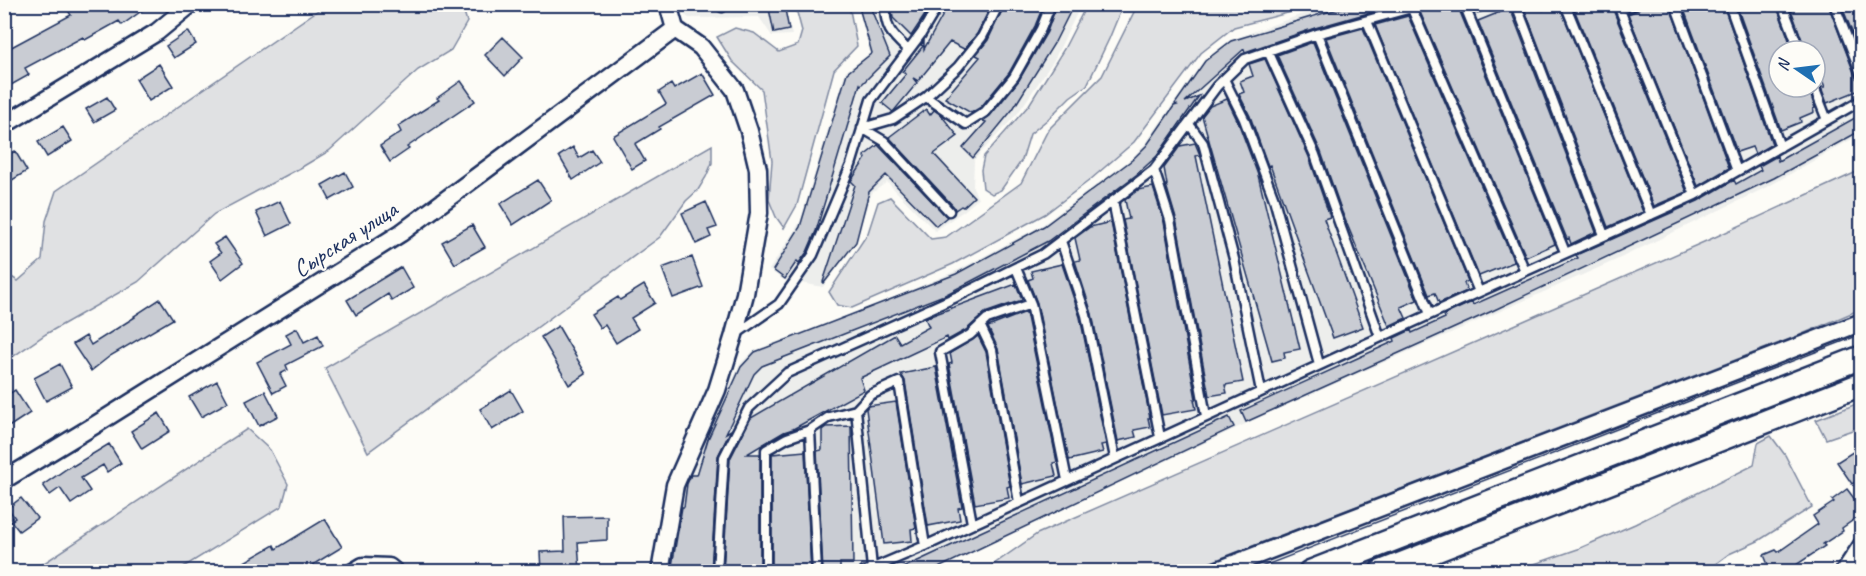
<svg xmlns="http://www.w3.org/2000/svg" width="1866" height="576" viewBox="0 0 1866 576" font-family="Caveat,sans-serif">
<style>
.built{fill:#edeeec;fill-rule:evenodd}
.green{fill:#e0e1e3;stroke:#7e88a0;stroke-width:1.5}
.building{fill:#c9ccd3;stroke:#1b2f5e;stroke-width:1.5}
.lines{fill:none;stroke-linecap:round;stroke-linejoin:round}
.lane-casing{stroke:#1b2f5e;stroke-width:13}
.street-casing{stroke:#1b2f5e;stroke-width:21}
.secondary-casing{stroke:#1b2f5e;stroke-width:27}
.lane{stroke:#fdfcf7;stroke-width:8}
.street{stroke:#fdfcf7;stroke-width:16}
.secondary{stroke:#fdfcf7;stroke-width:22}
.tram{stroke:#1b2f5e;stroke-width:1.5}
.labels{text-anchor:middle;stroke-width:4.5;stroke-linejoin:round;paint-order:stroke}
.street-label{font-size:24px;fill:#1b2f5e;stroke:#fdfcf7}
</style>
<rect width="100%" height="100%" fill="#fdfcf7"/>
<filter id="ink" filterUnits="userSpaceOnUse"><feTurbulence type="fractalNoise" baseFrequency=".0167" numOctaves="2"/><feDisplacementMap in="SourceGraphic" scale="12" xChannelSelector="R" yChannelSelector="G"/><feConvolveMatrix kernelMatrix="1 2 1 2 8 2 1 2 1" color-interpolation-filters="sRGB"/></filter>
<g filter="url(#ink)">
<path class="built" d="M670,5H784L792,35L772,36L759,17L689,18Z
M858,5H1081L1054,60L1018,113L974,160L973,187L978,199L965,210L935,231L887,182L872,193L854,242L823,287L784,280L769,270L800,222L845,72L870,53Z
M1339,5H1861V134L1769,186L1614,261L1273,411L931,571L671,572L678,506L686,472L708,432L740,364L753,351L878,304L958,270L1042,225L1131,159L1145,144L1204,60L1230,40L1300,15ZM1779,51H1815V87H1779Z"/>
<path class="green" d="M327,4L462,5L467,22L451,50L418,70L329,151L302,167L214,214L138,282L46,334L5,362V273L18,281L42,260L46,221L56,191Z
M1087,4L1123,5L1109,39L1087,85L1070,97L1048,119L1030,134L1022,160L1001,190L992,194L983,188L981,170L984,156L1029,105L1064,49Z
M1138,4L1318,5L1234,27L1201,53L1134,142L1090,180L1045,214L953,264L852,308L837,305L829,292L868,233L878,202L890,197L931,239L946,237L1021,183L1048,130L1102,76Z
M795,5H849L857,46L834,70L797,205L784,228L776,217L769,200L772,161L762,90L732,61L717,37L735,28L754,33L779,52L798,45L802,31Z
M712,145V163L706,177L698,190L686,201L660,237L368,452L325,368Z
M1861,170V309L1800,335L1188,571H984L1037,534L1713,238Z
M1861,402V428V427L1826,439L1816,420Z
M247,429L270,450L288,484L282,506L177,571H32Z
M1771,436L1785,455L1812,507L1758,541L1729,554L1706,571H1514L1578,549L1635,524L1754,465L1758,443Z"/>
<path class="building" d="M75,4H151L122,25L119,21L85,40L83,37L25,68L29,75L4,89V51L71,15L67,9Z
M768,4H784L789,30L774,33Z
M858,4H869L890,56L861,85L860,84L816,231L807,252L799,263L797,261L785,279L773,270L800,227L847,73L872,53Z
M891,4H925V15L911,36L893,18Z
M949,4H992L977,34L964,49L950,42L918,81L913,78L917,83L893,112L882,103L906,74L902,72L923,46L921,45L924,41V49Z
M1005,4H1044L1035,26L1009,73L981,107L971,113L945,98L980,57L976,55L988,40Z
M1057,4H1074L1055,42L1013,109L973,158L963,148L986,122L983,121L990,116L1019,80L1047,32Z
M1354,4H1400L1315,28L1245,52L1244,49L1185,102L1199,96L1157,156L1136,175L1048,241L941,297V296L762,366L754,374L726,433L731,430L718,456L711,572H671L682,507H684L687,484L691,475H697L708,439L741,367L755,352L956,274L1044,226L1132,160L1147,145L1174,106L1177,105L1175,104L1205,61L1231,41Z
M1432,4H1449L1450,10L1458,7L1555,244L1526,257L1420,12L1430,9Z
M1525,4H1541L1543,10L1559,4L1643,212L1608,227L1523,5Z
M1572,4H1617L1614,9V12L1687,192L1654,206Z
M1641,4H1669L1729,168L1698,186L1628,14L1638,10Z
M1682,4H1723L1772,144L1755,154L1752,147L1737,152Z
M1736,4H1776L1793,51H1779V87H1808L1815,108L1813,109L1814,112L1800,118L1801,122L1781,130Z
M1789,4H1828L1856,78L1862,82V89L1827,103L1821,87H1825L1815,63V51H1806Z
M1841,4H1862V57Z
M1510,8L1596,232L1571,244L1569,238L1567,239L1478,21Z
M1408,16L1514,262L1479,276L1375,25Z
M1363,28L1468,281L1464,283L1467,291L1439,303L1435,293L1429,295L1326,38Z
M188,31L196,44L174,58L166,46Z
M503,37L523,57L505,76L485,55Z
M1313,42L1417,300L1401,307L1406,318L1389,326L1342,212L1321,152L1277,55Z
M1265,59L1309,157L1330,217L1324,219L1363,327L1333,338L1270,165L1268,166L1250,116L1239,94L1244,92L1240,81L1253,76L1249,64Z
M159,64L173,86L149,101L136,79Z
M702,73L715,95L659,127L660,129L635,144L645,161L632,169L613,136L666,104L659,92L671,84L674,89Z
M461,81L475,101L407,147L409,149L390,162L380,146L401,132L398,126L439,100L437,98Z
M107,97L115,110L94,122L86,109Z
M1227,99L1238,122L1258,175L1300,349L1284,352L1285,358L1272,361L1202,116L1210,106Z
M926,109L930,115L934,110L941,115L958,136L934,154L974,197L963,207L961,206L955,210L954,207L889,137Z
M1862,114V130L1774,178L1490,312L1246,422L1241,411L1395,341L1394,338L1411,330L1412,333L1445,318L1444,315L1472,302L1473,305L1578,258L1576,255L1698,201L1734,180L1736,184L1761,170L1759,166L1777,156L1778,161Z
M63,127L72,141L47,157L38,142Z
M1195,143L1200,155L1196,156L1243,382L1225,385L1227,393L1209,396L1176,219L1166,185H1167L1164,168L1180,146Z
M878,145L947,217L936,226L886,175L869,192L856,242L824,283L823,282L855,185L851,181L866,158L864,156Z
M573,147L579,158L592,150L600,162L573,180L559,156Z
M15,151L27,171L4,185V157Z
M345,172L353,187L330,200L322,185Z
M538,180L551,200L513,225L500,204Z
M1153,187L1164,222L1196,399H1194L1196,409L1162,415L1123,220L1129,219L1125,200L1138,190Z
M280,201L291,224L267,236L256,212Z
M706,202L717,227L708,230L711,237L696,244L682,213Z
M1111,222L1150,418H1148L1150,427L1134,430L1136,437L1118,441L1092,314L1075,261L1080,260L1075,238L1090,227Z
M472,225L485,247L455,264L442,242Z
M225,237L243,263L222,279L210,261L221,253L214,244Z
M692,257L703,287L673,298L662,268Z
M1062,264L1080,317L1106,444L1101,445L1103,452L1069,460L1037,303L1028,280L1033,278L1031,271Z
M401,267L413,288L392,301L388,294L356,315L347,300Z
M1016,284L1022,300L985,313L966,330L948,340L947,337L860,378L864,390L793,429L784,432L747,454H760V572H723L730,459L751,418L895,335L900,343L929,327L925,318Z
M644,285L655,303L631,318L638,329L616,343L605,325L600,328L591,314L618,297L620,300Z
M160,299L173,319L110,356L91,371L73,344L86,336L91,345L135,317L134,316Z
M1026,312L1057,462L1053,463L1056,476L1022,484L998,349L988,327Z
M558,326L586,374L569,385L541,337Z
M297,328L304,342L318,335L323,346L286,365L288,370L280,374L286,386L273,393L257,362L291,344L286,334Z
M978,336L986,352L1010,486L1007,487L1009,498L975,504L949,364L952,363L950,353Z
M60,364L72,387L46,401L34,378Z
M936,367L962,507L958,508L960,520L928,526L905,381L901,374Z
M217,381L228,402L201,417L189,397Z
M15,390L30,413L4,430V397Z
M511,390L523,411L492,430L480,409Z
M265,391L278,416L259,426L246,401Z
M896,402L916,528L911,529L912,541L884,544L866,409L868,406Z
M159,413L170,431L142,449L131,431Z
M1229,417L1234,427L930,572H894Z
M851,426L853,563H840V572H823L817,451L822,450V430L826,427Z
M109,444L121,463L107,472L103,465L81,478L90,491L71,504L60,488L50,495L43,485L72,465L73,466Z
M1862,446V478L1852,484L1837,462Z
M805,451L811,572H772V454Z
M1847,489L1862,509V514L1842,528L1843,531L1823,544L1825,546L1793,567L1796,572H1771L1764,555L1776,550L1778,552L1818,524L1813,516L1834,502L1832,500Z
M21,498L37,518L19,531L11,521L15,518L8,508Z
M607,516V540L578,542L580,572H541L540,552L565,551L564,517Z
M325,519L342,547L301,572H227L274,545L276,549Z"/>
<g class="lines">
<defs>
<path id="lane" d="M721,4L722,7
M885,4C885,29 891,34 908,50
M1464,4L1565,252
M1516,4L1604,235
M1565,4L1651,215
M1635,4L1620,10L1695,195
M1675,4L1737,171
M1729,4L1780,147
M1782,4L1800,51
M1834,4L1862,76
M1412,9L1525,271
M1466,10L1488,4
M1367,21L1479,292
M1317,34L1430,314
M1268,51L1315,155L1380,337
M1224,79L1244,119L1274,199L1319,364
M1814,87L1827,120
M926,97L966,124L985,112L1014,77L1041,29L1051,4
M1189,124L1203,143L1234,259L1261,391
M862,128L893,119L926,97L958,67L982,37L999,4
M862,128L884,141L949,211
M1154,170L1170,220L1206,416
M1113,201L1160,437
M1061,241L1086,315L1115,458
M1016,268L1031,304L1067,480
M980,325L992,350L1019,502
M736,334L779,304L813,255L851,165L871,100L921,34L939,4
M856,410L872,568
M810,430L817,572
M972,523L940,352L970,335L987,319L1031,304
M717,572L724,457L749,408L787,373L956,297L1043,254L1154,170L1217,86L1245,59L1317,34L1426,4
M766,572V450L787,438L810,430L829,417L856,410L870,395L899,382L925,546
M864,572L925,546L1479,292L1695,195L1862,100"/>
<path id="street" d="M4,125L157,32L191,4
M4,480L95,425L401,233L675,29L668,4
M353,572L363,566L389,567L395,572
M660,572L675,485L717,390L734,335L745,294L759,213L758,169L749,131L735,90L701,47L675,29
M1213,572L1862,322
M1844,572L1862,545"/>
<path id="secondary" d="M1310,572L1862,357
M1381,572L1862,384"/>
</defs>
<use href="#lane" class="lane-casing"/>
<use href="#street" class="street-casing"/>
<use href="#secondary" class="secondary-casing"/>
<use href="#lane" class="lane"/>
<use href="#street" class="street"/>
<use href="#secondary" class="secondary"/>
<path class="tram" d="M1248,572L1862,334"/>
</g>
</g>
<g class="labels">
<g class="street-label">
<text transform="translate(345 239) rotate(-33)" y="8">Сырская улица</text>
</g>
</g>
<rect width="1866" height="576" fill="none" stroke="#fdfcf7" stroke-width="24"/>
<rect x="12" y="12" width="1842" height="552" fill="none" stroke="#1b2f5e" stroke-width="2" filter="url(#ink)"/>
<g transform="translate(1797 69) rotate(284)"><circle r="28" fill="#fdfcf7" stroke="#a3aaba" stroke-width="1.5"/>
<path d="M0-4.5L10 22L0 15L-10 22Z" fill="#1f6fb2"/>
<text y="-9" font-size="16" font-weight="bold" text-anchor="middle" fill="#1b2f5e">N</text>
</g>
</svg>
